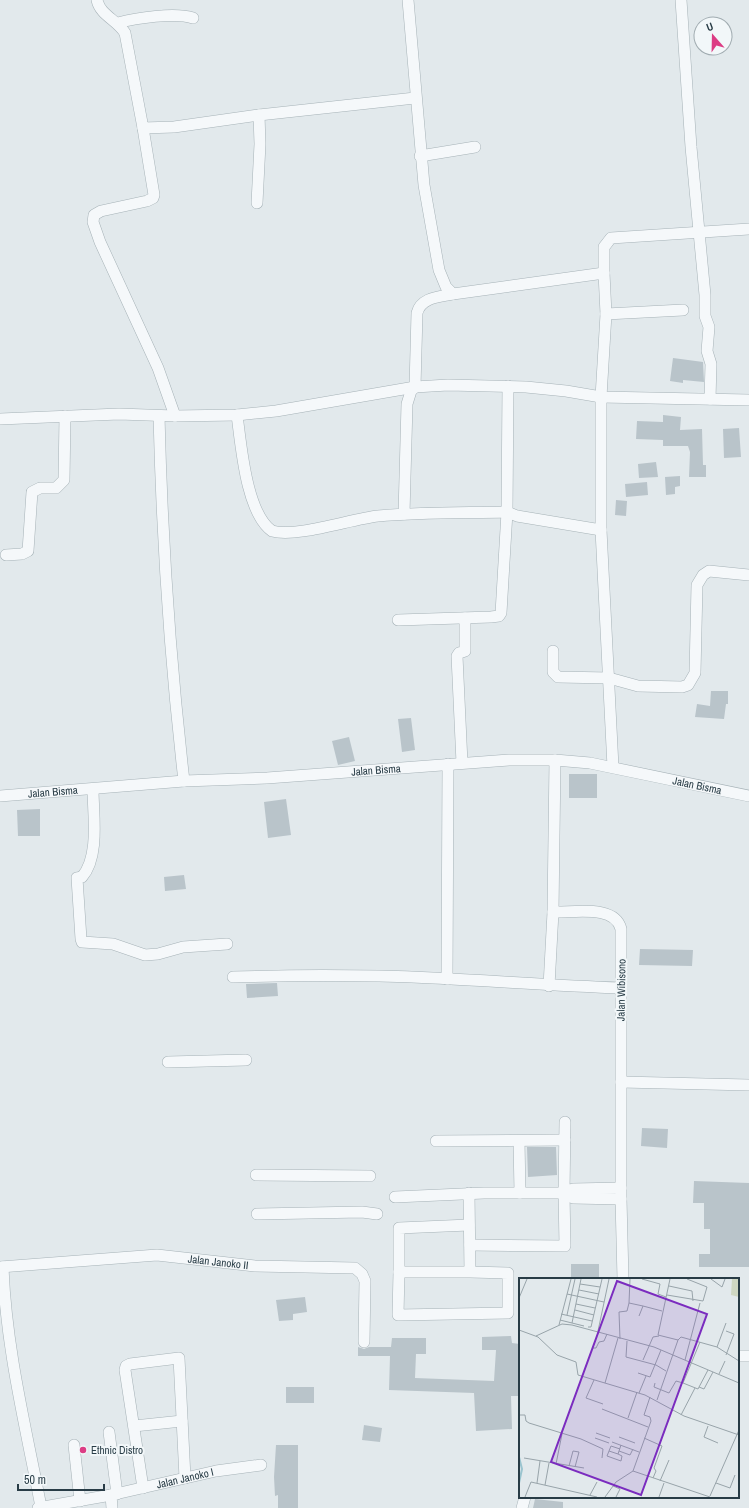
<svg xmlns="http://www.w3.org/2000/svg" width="749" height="1508" viewBox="0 0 749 1508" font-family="'Archivo Narrow',sans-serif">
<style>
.building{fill:#b9c4ca}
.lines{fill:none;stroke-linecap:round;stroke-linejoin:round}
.street-casing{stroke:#a6b2b7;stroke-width:12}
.street{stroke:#f5f8fa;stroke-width:11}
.poi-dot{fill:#dc3c84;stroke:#f2f7f9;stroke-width:1.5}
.labels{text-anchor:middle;stroke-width:4;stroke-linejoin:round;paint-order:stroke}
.street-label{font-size:11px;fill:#283c46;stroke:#f2f7f9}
.poi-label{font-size:11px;fill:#283c46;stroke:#f2f7f9;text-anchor:start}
.inset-river{fill:none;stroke:#9ac4cf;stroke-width:2}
.inset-road{fill:none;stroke:#98a4aa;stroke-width:1}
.view{fill:#7b2cbf;fill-opacity:0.15;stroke:#7b2cbf;stroke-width:2}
.inset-edge{fill:none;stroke:#283c46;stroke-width:2}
</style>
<rect width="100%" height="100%" fill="#e2e9ec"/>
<path class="building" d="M673,358L703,362L704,382L683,380V383L670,381Z
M663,415L681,417L680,430L702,429L703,465H706V477H689L690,452L688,446H663V440L636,439L637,421L663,422Z
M739,428L741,457L724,458L723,429Z
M656,462L658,477L639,478L638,464Z
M680,476V486L675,487V494L666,495L665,477Z
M647,482L648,495L626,497L625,484Z
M616,500L627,501L626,516L615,515Z
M711,691H728V704H726L724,719L695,717L697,704L710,706Z
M411,718L415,750L402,752L398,719Z
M349,737L355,761L338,765L332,741Z
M569,774H597V798H569Z
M286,799L291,835L268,838L264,802Z
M40,809V836H18L17,810Z
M184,875L186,889L165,891L164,877Z
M640,949L693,950L692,966L639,965Z
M277,983L278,996L247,998L246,984Z
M642,1128L668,1129L667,1148L641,1146Z
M527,1147H556L557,1175L528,1177Z
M694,1181L749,1183V1267H699V1254H710V1229H704V1203H693Z
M571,1264H599V1277H571Z
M305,1297L307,1312L293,1314V1320L279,1321L276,1300Z
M511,1336L512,1343L520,1344V1396H511L512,1429L476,1431L474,1393L389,1390L390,1356H358V1347L364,1349L369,1347H391L392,1338H426V1354H416L415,1378L494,1381L496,1350H482V1337Z
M286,1387H314V1403H286Z
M364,1425L382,1428L380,1442L362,1440Z
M276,1445H298V1508H278V1495L275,1496L274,1477Z
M535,1499L563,1502V1508H533Z"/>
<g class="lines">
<defs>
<g id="street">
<path d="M97,0C100,15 117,20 125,33L143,128L174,127L259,115"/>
<path d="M408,0L424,185L439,270L446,287L453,294L604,273L606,314L601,397V530L613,767"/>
<path d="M681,0L691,147L705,295V316L709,327L707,351L711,364L710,399"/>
<path d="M118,23C136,18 175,12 193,18"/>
<path d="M143,128L154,195L153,198L147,201L101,211L94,215L93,222L100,242L158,368L175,416"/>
<path d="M420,156L475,147"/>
<path d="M257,203L260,144L259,115L415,98"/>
<path d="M604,273V247L611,238L749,229"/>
<path d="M606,314L683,310"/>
<path d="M237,415C241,444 246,513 272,531C296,538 351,519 378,516C421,512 464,513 507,512L517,516L601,530"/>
<path d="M159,416C162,538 170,660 184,781"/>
<path d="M0,419L119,414L175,416L237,415L276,411L415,387L448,385L526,387L566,391L601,397L749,400"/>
<path d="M404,514L407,404L411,391L415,387L417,313C421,297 440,297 453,294"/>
<path d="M6,555L22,554L28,551L32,492L40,488H56L64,480L65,416"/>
<path d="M398,620L491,617L499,616L501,613L507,512L508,386"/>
<path d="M553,651V672L558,677L609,678L638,686L682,687L688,685L695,673L697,585L703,575L709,571L749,575"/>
<path d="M555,760L553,912C573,913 615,904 621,929V1199L623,1279"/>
<path d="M462,763L457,656L459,653L465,651V618"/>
<path d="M93,789C93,814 100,856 82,877L77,878L81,939L82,942L113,944L145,955L158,954L183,947L227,944"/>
<path id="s1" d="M0,796L184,781L267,778L509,760H555L590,763L749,796"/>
<path d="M233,977C300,975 367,975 433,978C496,981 558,986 621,988"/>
<path d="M447,979L448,764"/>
<path d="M549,986L553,912"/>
<path d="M168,1062L246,1060"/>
<path d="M621,1082L749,1085"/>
<path d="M565,1122L564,1193L573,1189L621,1188"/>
<path d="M436,1141L565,1140"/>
<path d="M519,1141L520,1193"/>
<path d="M256,1175L370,1176"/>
<path d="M469,1193L470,1272H399L398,1315L508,1313V1273L470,1272"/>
<path d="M395,1197L484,1193H564L573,1198L621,1199"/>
<path d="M257,1214L362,1212L377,1214"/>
<path d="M470,1245L565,1246L564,1193"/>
<path id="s2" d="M0,1267L157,1255L255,1266L355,1268L362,1274L365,1281L364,1342"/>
<path d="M3,1267C6,1349 26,1428 41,1507"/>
<path d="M399,1272V1228L469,1225"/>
<path d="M738,1356H749"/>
<path d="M134,1426L182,1421"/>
<path d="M109,1432L117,1494"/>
<path d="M74,1445L80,1501"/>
<path d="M143,1488L125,1370L126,1366L130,1364L179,1358L185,1478"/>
<path d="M111,1495L112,1508"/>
<path id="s3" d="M38,1508L111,1495L216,1471L261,1465"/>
<path d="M522,1508L525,1497"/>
</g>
</defs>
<use href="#street" class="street-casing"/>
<use href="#street" class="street"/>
</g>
<circle class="poi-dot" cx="83" cy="1450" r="4"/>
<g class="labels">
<g class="street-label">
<text dy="4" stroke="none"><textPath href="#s1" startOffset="377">Jalan Bisma</textPath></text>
<text dy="4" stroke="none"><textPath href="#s1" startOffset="701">Jalan Bisma</textPath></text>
<text dy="4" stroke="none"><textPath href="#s1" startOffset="53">Jalan Bisma</textPath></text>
<text transform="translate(621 990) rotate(-89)" y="4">Jalan Wibisono</text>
<text dy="4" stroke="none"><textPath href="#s2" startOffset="219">Jalan Janoko II</textPath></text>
<text dy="4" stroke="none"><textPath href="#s3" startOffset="150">Jalan Janoko I</textPath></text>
</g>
<g class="poi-label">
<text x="91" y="1454">Ethnic Distro</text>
</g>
</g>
<g transform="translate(519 1278)">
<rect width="220" height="220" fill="#e2e9ec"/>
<path d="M213,1H220V19L212,17Z" fill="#ced7c2"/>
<path class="inset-river" d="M0,179L3,191L0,205"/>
<path class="inset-road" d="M111,1L110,25L124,28M123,1L141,6L139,16L147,19M192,1L203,9L206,1M61,6L81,9M150,8L173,13L174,23M60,12L80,16M48,16L85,24M148,17L184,23L188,9L168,1M0,20L8,1M57,26L76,30M56,32L75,37M42,36L73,43M48,37L56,1M120,38L124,28L143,33M41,42L65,48M53,45L62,1M40,47L52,1M69,49H72L83,1M0,52L19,59L38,77L57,84L59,97L126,117L165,138L220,157M79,53L90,1M207,53L215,56L207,77M17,58L43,46L53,47L135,69L220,105M101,61L100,34L108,33L110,25M159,62L162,59L198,69L220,83M108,63L107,79L137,87L147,93M181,64L164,105L179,111L189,92M198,69L207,45M74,70H77L80,64L85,63L88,56M124,82L134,59L140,58M166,82L181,25M119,95L131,99L142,72M200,96L206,83M75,102L67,120L84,126M86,105L99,60M136,105L135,109L150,115L157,103L164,105M180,109L185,111L194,94M120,115L127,98M138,122L159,62L139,57L151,1M83,131L129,149M0,137H6L7,143L10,145L62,161L84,171L83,180M162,137L176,110M109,140L118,114M189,148L185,159L199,165M77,155L91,160M100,159L116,165M76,160L90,165M125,160L143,168L135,190L137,193L134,200M93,164L120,174M90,173L92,168L101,171M100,173L111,177L114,171M99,176L103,178L102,183L88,178L90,173L99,176L102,167M5,180L65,190M37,186L43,156M50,188L54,173L60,174L56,189M114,193L132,143L131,139L125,137L131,119M141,203L150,182M18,205L21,183M197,205L211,210L216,197M26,207L30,185M94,208L101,211L97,219M71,217L78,204M191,218L220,152M6,219L12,204L78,219M86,219L97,204L114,193L191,219M140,219L145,205"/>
<path class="view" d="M98,3L188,36L122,217L32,184Z"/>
<rect width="220" height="220" class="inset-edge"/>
</g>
<g transform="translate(713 36) rotate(340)"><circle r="19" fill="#f2f7f9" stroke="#a1acb1"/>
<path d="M0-3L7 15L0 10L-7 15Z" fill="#dc3c84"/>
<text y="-6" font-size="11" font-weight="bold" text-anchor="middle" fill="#283c46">U</text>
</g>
<path d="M18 1484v6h86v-6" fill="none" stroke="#283c46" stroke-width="2"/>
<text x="24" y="1484" font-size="12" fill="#283c46" stroke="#f2f7f9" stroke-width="3" paint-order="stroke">50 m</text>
</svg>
